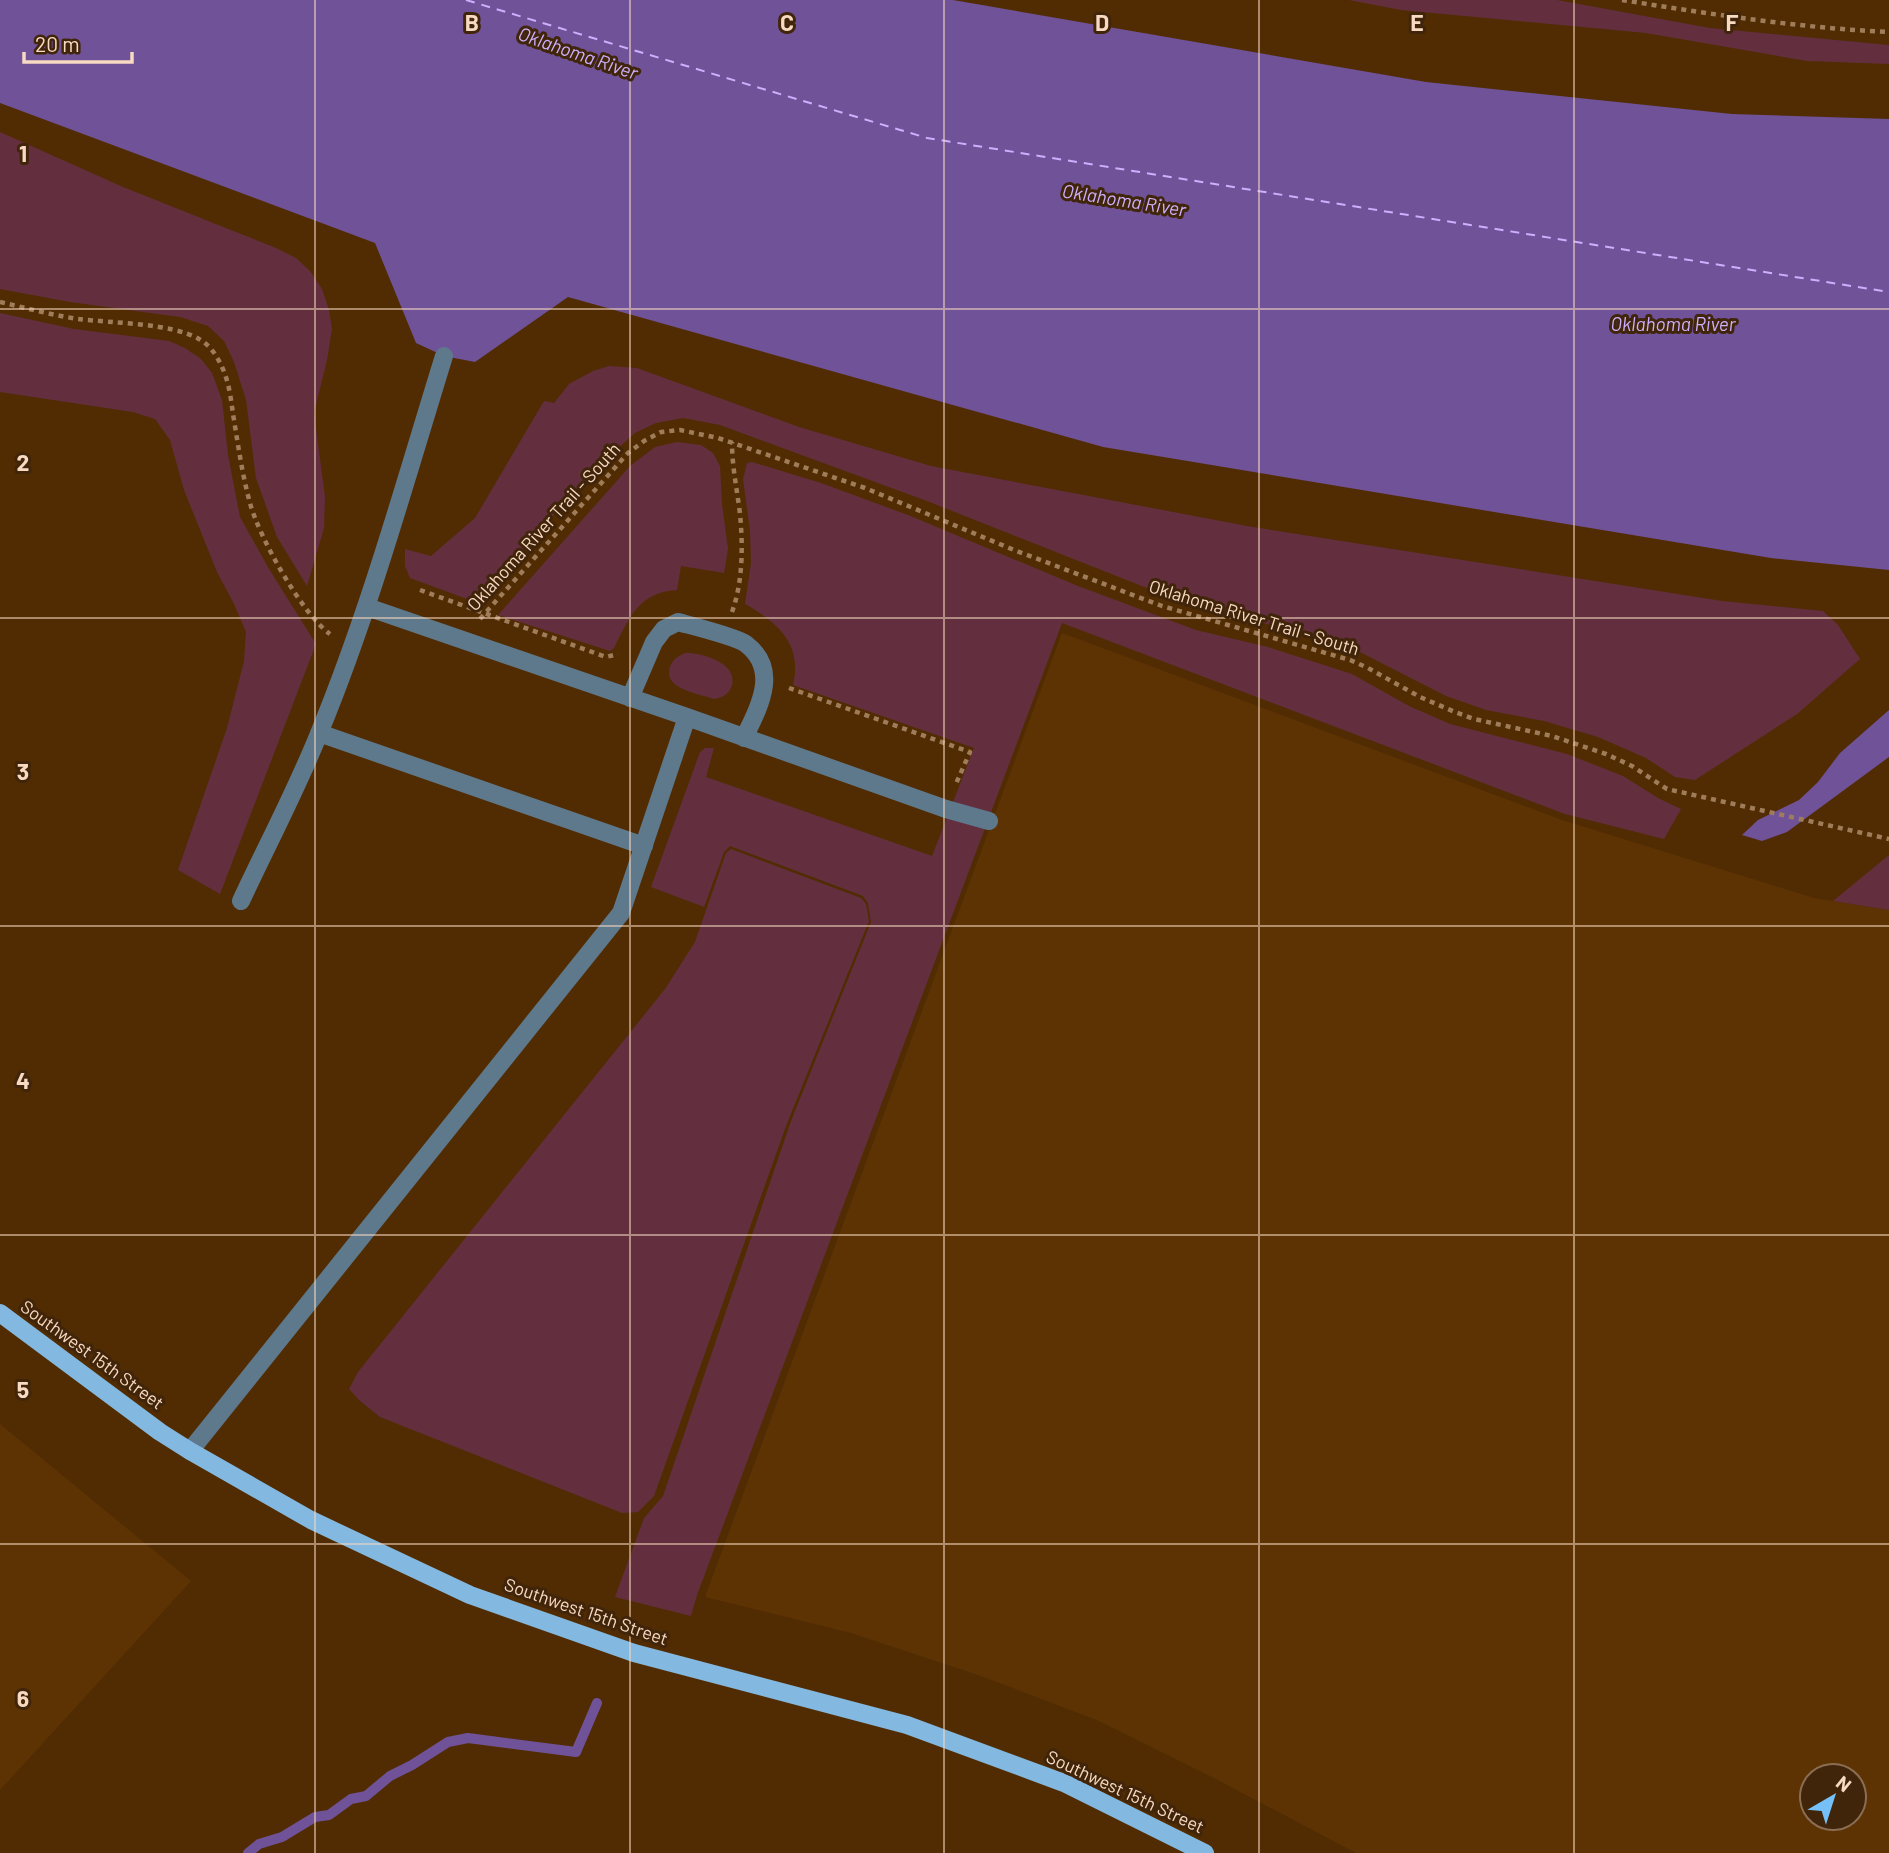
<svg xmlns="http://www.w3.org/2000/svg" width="1889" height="1853" viewBox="0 0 1889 1853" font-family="Barlow,sans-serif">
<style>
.built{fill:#5d3304;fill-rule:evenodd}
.green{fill:#632f3f}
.water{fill:#6f5298}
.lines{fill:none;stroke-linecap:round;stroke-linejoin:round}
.stream{stroke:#6f5298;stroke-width:10}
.ferry{stroke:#ccaffd;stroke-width:2;stroke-dasharray:9 7;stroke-linecap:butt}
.path{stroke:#9f7d5b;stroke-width:4.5;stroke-dasharray:5 5;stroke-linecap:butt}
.minor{stroke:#5e788c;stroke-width:18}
.major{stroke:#83b8e0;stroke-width:18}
.grid{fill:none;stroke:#f8d9c1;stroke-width:2;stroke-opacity:0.55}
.labels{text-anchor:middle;stroke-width:6;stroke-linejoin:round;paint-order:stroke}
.street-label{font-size:18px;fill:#f8d9c1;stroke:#40250a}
.water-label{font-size:19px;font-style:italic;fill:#ccaffd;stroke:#40250a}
.grid-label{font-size:23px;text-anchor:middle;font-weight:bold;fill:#f8d9c1;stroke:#40250a;stroke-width:6;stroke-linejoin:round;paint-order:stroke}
</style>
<rect width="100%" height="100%" fill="#512c02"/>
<path class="built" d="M1062,633L1562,820L1814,898L1889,910V1853H1356L1214,1778L1099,1721L981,1676L851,1633L705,1597ZM1812,1776H1854V1818H1812Z
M0,1424L191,1581L0,1790Z"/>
<path class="green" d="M1349,0H1557L1710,28L1889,45V64L1807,61L1646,33L1401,10Z
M0,132L123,187L276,248L296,258L310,271L322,289L329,310L332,329L327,360L314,413L325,497L324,528L307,586L277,537L256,478L246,400L234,362L224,341L208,326L180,317L70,302L0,289Z
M0,313L74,329L169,341L185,348L201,359L212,373L222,400L228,455L240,517L269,569L316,644L220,894L178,870L227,728L244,661L246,632L234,604L217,572L184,490L170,440L155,419L133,412L0,392Z
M609,366L637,368L799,427L931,466L1247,526L1722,601L1823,611L1838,625L1860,659L1797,714L1695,780L1675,777L1646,758L1598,737L1544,721L1486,710L1446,696L1354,649L1162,594L927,501L720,425L683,418L656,423L635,433L597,467L475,602L410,578L405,566V549L431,556L475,518L544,401L554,403L569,384L593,371Z
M677,442L701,445L713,453L720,466L722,504L728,549L724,573L681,566L677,590C639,592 629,618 614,648L610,651L498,615L630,466L655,447Z
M752,462L821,483L908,515L1078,586L1196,630L1268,647L1352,674L1409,706L1450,724L1567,754L1623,776L1658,798L1681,809L1664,839L1565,814L1062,623L697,1595L691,1616L615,1597L644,1518L663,1496L791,1121L871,922L868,903L863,896L730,846L724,852L704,907L651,887L700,752L705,748H714L706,777L932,856L974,748L793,685C803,644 777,622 745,604L751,563L750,531L743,479L747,463Z
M686,653C699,653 721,659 729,670C738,683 729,698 714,699C700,694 662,689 670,667C673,659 679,655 686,653Z
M731,849L861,898L866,904L869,921L786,1126L654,1496L638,1512L622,1513L380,1417L359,1400L349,1389L358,1372L665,989L695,942L726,853Z
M1889,855V910L1833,901Z"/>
<path class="water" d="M0,0H953L1426,82L1732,114L1889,119V570L1771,558L1103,447L568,297L475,362L444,356L416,343L375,243L0,103Z
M1889,710V757L1787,832L1762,841L1742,835L1758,820L1799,800L1818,782L1840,753Z"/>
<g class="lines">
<path class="stream" d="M248,1853L259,1844L282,1837L315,1817L329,1815L351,1799L366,1796L390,1776L412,1765L448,1742L468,1738L576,1752L597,1703"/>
<path class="ferry" d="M466,0L927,138L1889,292"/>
<path class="path" d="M1622,0C1710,14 1800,28 1889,32
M0,302C26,308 52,315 78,319C111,323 172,323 199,339C210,345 217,356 222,367C229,382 231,399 233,414C238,444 242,474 250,503C259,537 302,614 330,634
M420,590L606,657L618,654
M732,612C743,582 743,545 740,514C737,489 732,467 732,442
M480,619L628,453L644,441L661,432L680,430L718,438L865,488L1014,550L1162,606L1350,660L1368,668L1420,697L1455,712L1474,719L1552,736L1606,754L1632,766L1667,789L1889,839
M789,688L970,752L955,786"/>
<path class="minor" d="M367,607L687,717L946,809L989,821
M630,698L654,642L664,629L678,622C692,626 737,637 746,644C780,670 759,707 744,738
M319,733L644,846
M241,901C267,845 297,789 320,731C370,609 405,482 444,356
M190,1451L621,913L687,717"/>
<path class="major" d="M0,1313L160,1432L190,1451L311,1520L470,1595L634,1653L907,1725L1064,1783L1205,1853"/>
</g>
<path class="grid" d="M315,0V1853M630,0V1853M944,0V1853M1259,0V1853M1574,0V1853M0,309H1889M0,618H1889M0,926H1889M0,1235H1889M0,1544H1889"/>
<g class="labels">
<g class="street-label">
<text transform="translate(544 527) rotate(-48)" y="6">Oklahoma River Trail - South</text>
<text transform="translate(1254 618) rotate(17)" y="6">Oklahoma River Trail - South</text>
<text transform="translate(92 1355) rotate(36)" y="6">Southwest 15th Street</text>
<text transform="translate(586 1612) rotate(19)" y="6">Southwest 15th Street</text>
<text transform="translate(1125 1792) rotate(25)" y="6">Southwest 15th Street</text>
</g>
<g class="water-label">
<text transform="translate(578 53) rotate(19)" y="7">Oklahoma River</text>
<text transform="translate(1124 200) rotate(9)" y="7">Oklahoma River</text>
<text x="1673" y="331">Oklahoma River</text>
</g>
</g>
<g class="grid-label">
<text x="472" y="31">B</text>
<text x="787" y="31">C</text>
<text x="1102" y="31">D</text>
<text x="1417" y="31">E</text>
<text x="1732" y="31">F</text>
<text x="23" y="162">1</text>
<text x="23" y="471">2</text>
<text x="23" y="780">3</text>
<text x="23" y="1089">4</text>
<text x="23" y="1398">5</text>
<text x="23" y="1707">6</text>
</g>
<g transform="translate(1833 1797) rotate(39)"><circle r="33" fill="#40250a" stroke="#8a6d53" stroke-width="2"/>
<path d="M0-5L12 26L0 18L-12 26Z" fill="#75c0f6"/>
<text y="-10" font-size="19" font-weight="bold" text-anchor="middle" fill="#f8d9c1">N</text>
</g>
<path d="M24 52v10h108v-10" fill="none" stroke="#f8d9c1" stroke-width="3.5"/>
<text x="35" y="52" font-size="21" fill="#f8d9c1" stroke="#40250a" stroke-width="5" paint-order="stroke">20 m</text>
</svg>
